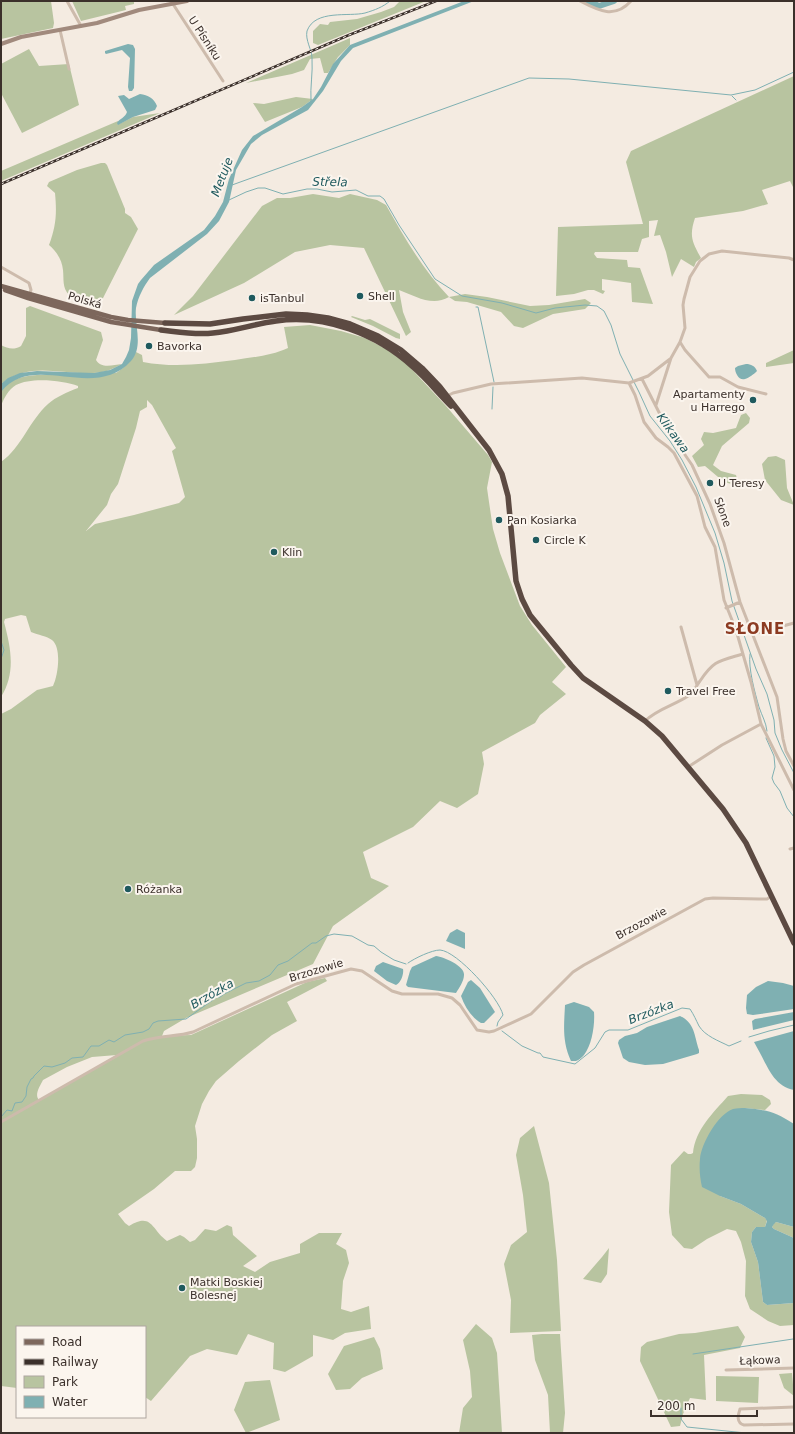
<svg xmlns="http://www.w3.org/2000/svg" width="795" height="1434" viewBox="0 0 795 1434" font-family="'DejaVu Sans',sans-serif">
<style>
.green{fill:#b8c4a0;fill-rule:evenodd}
.water{fill:#7fb0b2}
.lines{fill:none;stroke-linecap:round;stroke-linejoin:round}
.stream{stroke:#7fb0b2;stroke-width:1}
.river{stroke:#7fb0b2;stroke-width:6}
.street{stroke:#cdbbac;stroke-width:3}
.secondary{stroke:#a18a7d;stroke-width:4}
.primary{stroke:#7d675c;stroke-width:4.5}
.highway{stroke:#5c4a42;stroke-width:5.5}
.rail-casing{stroke:#3b302b;stroke-width:2.5}
.rail{stroke:#fbf5ee;stroke-width:1;stroke-dasharray:3;stroke-linecap:butt}
.poi-dot{fill:#1f5a5e;stroke:#fbf5ee;stroke-width:1.5}
.labels{text-anchor:middle;stroke-width:4;stroke-linejoin:round;paint-order:stroke}
.street-label{font-size:11px;fill:#3b302b;stroke:#fbf5ee}
.poi-label{font-size:11px;fill:#3b302b;stroke:#fbf5ee;text-anchor:start}
.water-label{font-size:12px;font-style:italic;fill:#1f5a5e;stroke:#fbf5ee}
.district-label{font-size:15px;font-weight:bold;letter-spacing:1px;fill:#8c3b22;stroke:#fbf5ee}
</style>
<rect width="100%" height="100%" fill="#f4ebe1"/>
<path class="green" d="M1,1H51L54,23L53,28L1,39Z
M72,1H134V4L125,6L126,10L81,21Z
M400,1H426L318,45L313,43V31L320,24L328,25L330,22L357,19L381,12L394,7Z
M350,38V45L338,57L328,73H324L320,58L310,59L304,70L292,74L246,83Z
M29,49L39,66L69,64L79,105L22,133L1,93V64Z
M794,76V189L790,181L762,190L768,204L743,211L695,218C689,236 692,242 701,258L696,262L694,267L681,259L672,277L666,252L660,235L654,236L658,220L649,221V237L642,239L638,252H595L594,254L597,258L627,260L628,267L640,268L653,304L632,302L631,283L602,279V290L605,291L603,294L594,290H588L574,294L556,296L558,227L643,224L626,162L631,151Z
M296,97L313,99L302,107L265,122L253,103L264,104Z
M160,113L1,181V171L118,121L119,124L133,117Z
M101,163H105L107,165L125,209V213L131,217L138,229L100,304L83,299L76,294L69,295C62,287 64,280 63,270C62,260 57,252 49,245C56,226 57,214 55,193L47,186L49,182L77,170Z
M313,194L339,198L350,194L377,200L386,205C404,237 423,270 449,297L465,294L487,297L530,306L549,305L585,299L591,303L585,309L553,314L523,328L514,326L501,312L467,302L455,301L449,297C432,307 415,296 399,290L403,312L411,332L406,336L364,248L330,245L295,252L244,283L174,315L193,296L262,206L277,198H290Z
M30,306L101,332L103,340L96,360C101,369 113,365 122,364C113,369 104,373 93,373C60,375 30,361 1,384V345C8,349 14,350 21,346L26,336V308Z
M352,316L365,320L370,319L400,334V339L396,338L373,326L351,317Z
M310,325L341,331L365,338L388,350L405,362L446,406L488,455L492,462L487,488L489,502L493,529L500,553L520,606L532,625L566,667L552,682L566,694L540,715L535,723L482,752L484,764L478,794L457,808L440,801L413,827L363,852L371,878L389,886L333,926L313,964L186,1018L164,1031L162,1036L191,1035L307,982L325,978L327,981L287,1002L297,1021L272,1035L239,1061L216,1081L209,1091L202,1104L195,1126L197,1139V1158L195,1167L191,1171H175L154,1189L118,1214L125,1223L129,1226C152,1212 151,1229 167,1241L180,1235L184,1237L190,1242L195,1240L205,1229L216,1231L227,1225L232,1227L233,1235L257,1256L243,1266L255,1272L270,1262L300,1253V1244L319,1233H342L336,1244L346,1250L349,1263L343,1281L341,1309L351,1312L369,1306L371,1329L345,1333L333,1340L313,1335V1356L285,1372L273,1369L274,1343L248,1334L237,1355L207,1349L190,1356L151,1401L145,1397V1327H17V1388L1,1386V714L11,709L37,690L53,686C58,676 62,648 52,640C47,636 38,635 31,632L26,616L21,615L5,619L4,622C11,648 16,673 1,697V462C22,447 29,421 48,404C56,397 67,392 78,388V386C63,380 30,377 16,385C8,390 4,398 1,406C1,402 0,397 1,393C4,379 25,376 37,375L116,373C125,367 131,361 136,352L142,355L143,362C174,368 204,364 235,360C253,357 271,356 288,348L284,327ZM147,400L152,405L176,448L172,451L185,497L179,503L134,515L95,524L86,531L107,505L111,494L118,484L136,428L140,411L147,407ZM117,1055L39,1100C34,1095 40,1086 43,1080L67,1067L92,1057Z
M794,350V363L766,367V363Z
M746,413L750,418L749,423L722,446L713,465L721,471L736,475L739,486L724,482L705,466L698,467L692,456L704,445L701,439L704,432L713,433L736,428L741,415Z
M776,456L785,460L787,488L794,505L781,500L765,480L762,464L768,457Z
M741,1094L762,1095L770,1100L771,1104L765,1110L745,1108L720,1196L741,1204L765,1218L767,1220L765,1227H756L752,1232L751,1242L758,1262L763,1302L767,1305L794,1303V1325L780,1326L768,1321L750,1309L745,1296L746,1261L741,1242L736,1231L727,1229L707,1239L692,1249L684,1248L672,1235L669,1212L671,1165L684,1151L688,1154H691L693,1153C695,1130 713,1113 728,1096Z
M534,1126L549,1183L557,1260L561,1331L510,1333L511,1300L504,1264L511,1245L527,1232L523,1195L516,1155L520,1138Z
M776,1222L794,1227V1238L774,1229L772,1227L774,1223Z
M609,1248L607,1274L601,1283L583,1279L602,1257Z
M476,1324L492,1338L497,1353L502,1433H459L463,1408L472,1397L470,1371L463,1340Z
M738,1326L745,1337L740,1348L704,1355L706,1400L690,1398L683,1414L680,1426L671,1427L640,1361L641,1347L647,1342L679,1334L695,1333Z
M542,1334H560L565,1413L563,1433H550L548,1395L535,1360L532,1335Z
M374,1337L380,1349L383,1369L362,1378L350,1389L336,1390L328,1374L344,1346Z
M792,1373L794,1396L784,1388L779,1374Z
M716,1376L759,1377L758,1403L716,1401Z
M270,1380L280,1420L246,1433L234,1410L245,1382Z"/>
<path class="water" d="M464,1H474L353,48L341,61L323,91L308,110L262,135L251,144L236,170L229,202L219,221L207,234L150,278C144,286 138,297 136,308C134,325 144,346 131,361C94,402 33,351 1,392V384L8,378L20,373L37,371L94,373L110,370L122,364L126,357L129,350L131,338L132,301L138,284L141,280L154,265L204,230L215,216L223,202L229,179L242,150L253,136L302,107L313,99L321,87L333,64L350,45Z
M128,44L133,45L135,49L134,88L132,91H129L128,87L130,58L122,50L106,54L105,53V51Z
M140,94C148,95 154,98 157,106L155,110L133,117L118,125L117,123C120,118 125,118 127,112L118,96L124,95L129,99Z
M746,364C751,364 755,366 757,371C754,374 749,378 745,379C739,381 735,373 735,368L738,366Z
M457,929L465,933V949L446,941L450,933Z
M436,956C444,957 465,966 464,975C464,981 459,988 456,993L408,987L406,985L410,971L412,967Z
M383,962L403,969C404,974 401,983 396,985L387,981L374,971L376,966Z
M471,980L480,988L495,1012L484,1023H481C471,1017 465,1007 461,996L468,982Z
M768,981L783,983L794,986V1009L753,1015L747,1014L746,1008L747,995L756,987Z
M574,1002L589,1007L594,1012C595,1025 592,1045 584,1055C582,1057 579,1060 576,1061H571C562,1041 564,1026 565,1005Z
M794,1012V1020L753,1030L752,1021L755,1019Z
M680,1016C695,1023 694,1035 699,1050V1053L697,1054L663,1064L645,1065L629,1062L623,1058L618,1043L619,1040L625,1036L637,1033L647,1027Z
M794,1031V1090C775,1087 768,1068 760,1053C758,1049 756,1046 754,1042Z
M745,1108C768,1110 775,1112 794,1124V1227L776,1222L774,1224L772,1227L774,1229L794,1238V1303L767,1305L763,1302L758,1262L751,1242L752,1232L756,1227H765L767,1221L765,1218L741,1204L720,1196L702,1187C700,1178 699,1169 700,1159C701,1144 718,1114 733,1109C737,1108 741,1108 745,1108Z"/>
<g class="lines">
<path class="stream" d="M732,96L736,100
M311,101C310,87 313,73 312,58C312,50 305,40 307,31C315,9 349,17 365,13C375,10 383,7 390,1
M232,185L529,78L569,79L731,95L755,90L794,72
M229,200L246,192L258,188H265L283,194L307,189H317L332,192L356,190L368,196H380L384,199L399,225L435,279L462,296L502,303L536,313L555,308L585,305L597,306L604,311L611,325L620,354L639,392L650,416L670,441L682,460L696,487L715,533L724,563L732,601L756,669L767,694L774,720L775,733L782,750L794,773
M476,307H478L494,382
M492,409L493,387
M1,641L4,650L1,659
M750,654C748,668 755,693 759,707C762,716 766,722 767,731
M766,738L774,756L775,767L772,778L774,783L780,791L787,808L794,817
M408,963C415,958 432,950 440,950C457,951 499,998 503,1015L498,1022L497,1026
M502,1031L522,1046L538,1053H540L543,1057L575,1064L595,1048L605,1032L609,1030H628L682,1008L690,1009C694,1015 696,1020 699,1026C705,1036 719,1041 729,1046L741,1041
M749,1037L769,1031L794,1025
M1,1117L7,1110L12,1111L15,1103L22,1102L26,1096L27,1087L31,1079L33,1078L34,1076L44,1066L52,1067L65,1063L72,1058L83,1057L91,1046H99L109,1040L114,1042L125,1035L143,1032L149,1029L153,1023L158,1021L186,1019L217,997H220L224,994L246,983L259,981L270,975L278,965L288,961L312,943H316L326,936L334,934L352,936L368,945L374,946L381,952L394,960L406,964
M693,1354L793,1339
M681,1408V1419L687,1427L746,1433"/>
<path class="river" d="M588,1L599,6L614,1"/>
<path class="street" d="M67,1L81,26
M580,1C599,11 615,19 631,1
M173,4L223,81
M60,30L69,69
M1,267L29,283L31,290L29,295
M680,342L685,350L709,377H720L738,387L766,394
M642,379L668,430L692,465L710,504L724,543L740,602L777,697L783,739L786,751L794,766
M629,383L635,395L644,422L656,438L668,447L674,453L697,496L705,527L715,547L724,600L736,630L751,682L761,724L794,790
M629,383L648,376L670,359
M447,396L453,393L491,384L582,378L629,383
M656,405L671,358L680,342L685,328L683,305L684,299L690,277L700,261L709,254L722,251L789,258L794,260
M726,608L740,602
M681,627L697,685
M753,634L794,623
M645,721C657,709 675,705 688,696C694,692 696,686 700,681C714,660 719,661 743,654
M688,767L722,745L761,724
M790,849L794,848
M1,1122L143,1041C161,1035 176,1037 193,1032L296,984L351,969L362,971L392,991L402,994H438L452,998L460,1005L477,1030L489,1032L494,1031L531,1014L573,972L584,965L705,899L713,898L759,899H767L772,896
M726,1370L794,1368
M794,1407L740,1409C738,1415 736,1423 744,1425L794,1424"/>
<path class="secondary" d="M1,44L21,37L97,23L139,10L187,1"/>
<path class="primary" d="M1,286L111,317L128,320L165,323
M5,290L28,298L111,322L161,330"/>
<path class="highway" d="M165,323L210,324L243,319L286,314L307,315L328,318L350,324L378,336L401,350L422,368L440,387L489,450L502,474L508,496L516,581L522,599L530,615L571,665L583,678L645,721L662,736L723,809L746,843L794,943
M161,330C179,332 195,335 213,333C234,331 254,324 276,321C325,314 377,334 413,367C427,379 438,393 451,406"/>
<defs>
<path id="rail" d="M1,184L349,35L436,1"/>
</defs>
<use href="#rail" class="rail-casing"/>
<use href="#rail" class="rail"/>
</g>
<g class="poi-dot">
<circle cx="360" cy="296" r="4"/>
<circle cx="252" cy="298" r="4"/>
<circle cx="149" cy="346" r="4"/>
<circle cx="753" cy="400" r="4"/>
<circle cx="710" cy="483" r="4"/>
<circle cx="499" cy="520" r="4"/>
<circle cx="536" cy="540" r="4"/>
<circle cx="274" cy="552" r="4"/>
<circle cx="668" cy="691" r="4"/>
<circle cx="128" cy="889" r="4"/>
<circle cx="182" cy="1288" r="4"/>
</g>
<g class="labels">
<g class="street-label">
<text transform="translate(205 38) rotate(57)" y="4">U Písníku</text>
<text transform="translate(85 300) rotate(16)" y="4">Polská</text>
<text transform="translate(723 512) rotate(70)" y="4">Słone</text>
<text transform="translate(641 923) rotate(-28)" y="4">Brzozowie</text>
<text transform="translate(316 970) rotate(-17)" y="4">Brzozowie</text>
<text transform="translate(760 1360) rotate(-2)" y="4">Łąkowa</text>
</g>
<g class="poi-label">
<text x="368" y="300">Shell</text>
<text x="260" y="302">isTanbul</text>
<text x="157" y="350">Bavorka</text>
<text x="745" y="398" text-anchor="end">Apartamenty<tspan x="745" dy="13">u Harrego</tspan></text>
<text x="718" y="487">U Teresy</text>
<text x="507" y="524">Pan Kosiarka</text>
<text x="544" y="544">Circle K</text>
<text x="282" y="556">Klin</text>
<text x="676" y="695">Travel Free</text>
<text x="136" y="893">Różanka</text>
<text x="190" y="1286">Matki Boskiej<tspan x="190" dy="13">Bolesnej</tspan></text>
</g>
<g class="water-label">
<text transform="translate(222 177) rotate(-69)" y="4">Metuje</text>
<text transform="translate(330 182) rotate(1)" y="4">Střela</text>
<text transform="translate(673 433) rotate(54)" y="4">Klikawa</text>
<text transform="translate(212 994) rotate(-30)" y="4">Brzózka</text>
<text transform="translate(651 1012) rotate(-21)" y="4">Brzózka</text>
</g>
<g class="district-label">
<text x="755" y="634">SŁONE</text>
</g>
</g>
<rect width="795" height="1434" fill="none" stroke="#3b302b" stroke-width="4"/>
<rect x="16" y="1326" width="130" height="92" fill="#fbf5ee" stroke="#aea6a0"/>
<rect x="24" y="1339" width="20" height="6" fill="#7d675c" stroke="#aea6a0"/>
<text x="52" y="1346" font-size="12" fill="#3b302b">Road</text>
<rect x="24" y="1359" width="20" height="6" fill="#3b302b" stroke="#aea6a0"/>
<text x="52" y="1366" font-size="12" fill="#3b302b">Railway</text>
<rect x="24" y="1376" width="20" height="12" fill="#b8c4a0" stroke="#aea6a0"/>
<text x="52" y="1386" font-size="12" fill="#3b302b">Park</text>
<rect x="24" y="1396" width="20" height="12" fill="#7fb0b2" stroke="#aea6a0"/>
<text x="52" y="1406" font-size="12" fill="#3b302b">Water</text>
<path d="M651 1410v6h106v-6" fill="none" stroke="#3b302b" stroke-width="2"/>
<text x="657" y="1410" font-size="12" fill="#3b302b" stroke="#fbf5ee" stroke-width="3" paint-order="stroke">200 m</text>
</svg>
